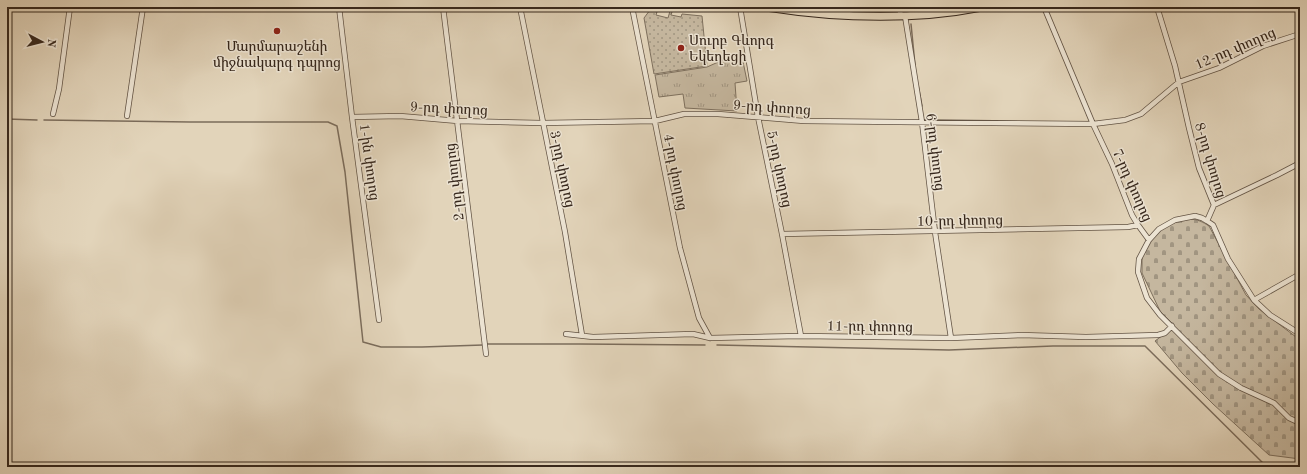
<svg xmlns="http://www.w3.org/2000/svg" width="1307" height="474" viewBox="0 0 1307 474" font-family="'Old Standard TT','Noto Serif Armenian',serif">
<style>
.grass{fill:url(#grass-dots);stroke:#7e705e}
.cemetery{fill:url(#cemetery-stones);stroke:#7e705e}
.park{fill:url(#park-tufts);stroke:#7e705e}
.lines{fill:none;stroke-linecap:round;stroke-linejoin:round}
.stream{stroke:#7b6c5b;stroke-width:1.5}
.street-casing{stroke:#625344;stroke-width:6}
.primary-casing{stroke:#37281d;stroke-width:9}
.street{stroke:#ece3d2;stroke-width:4.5}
.primary{stroke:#e2d4ba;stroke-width:7}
.poi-dot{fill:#8f2418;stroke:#ece3d2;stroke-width:1.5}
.labels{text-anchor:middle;stroke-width:3;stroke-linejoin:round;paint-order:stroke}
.poi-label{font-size:14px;fill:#37281d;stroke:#ece3d2;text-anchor:start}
.street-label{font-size:14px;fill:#37281d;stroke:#ece3d2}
</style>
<defs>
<pattern id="grass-dots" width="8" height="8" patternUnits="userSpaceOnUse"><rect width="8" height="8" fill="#c5b79f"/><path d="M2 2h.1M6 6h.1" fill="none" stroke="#a19581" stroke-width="1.8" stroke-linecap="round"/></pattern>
<pattern id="cemetery-stones" width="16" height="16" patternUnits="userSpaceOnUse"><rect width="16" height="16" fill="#c5b79f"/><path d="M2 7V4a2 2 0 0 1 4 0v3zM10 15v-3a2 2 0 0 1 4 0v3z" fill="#a19581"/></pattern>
<pattern id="park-tufts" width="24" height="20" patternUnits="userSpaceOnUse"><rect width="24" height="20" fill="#c5b79f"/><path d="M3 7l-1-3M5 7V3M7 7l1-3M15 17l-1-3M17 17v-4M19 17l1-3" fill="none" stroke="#a19581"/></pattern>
</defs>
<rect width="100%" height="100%" fill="#e2d4ba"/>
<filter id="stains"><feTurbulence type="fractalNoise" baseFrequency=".005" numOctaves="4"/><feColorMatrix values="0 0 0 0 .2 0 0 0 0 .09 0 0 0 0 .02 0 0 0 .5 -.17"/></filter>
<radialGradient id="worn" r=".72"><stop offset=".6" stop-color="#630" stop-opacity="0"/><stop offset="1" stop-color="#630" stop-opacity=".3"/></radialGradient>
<path class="grass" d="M650,10L657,12L656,15L668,18L670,11L672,12L671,15L681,17L682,14L702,16L707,66L654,74L644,18Z"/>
<path class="cemetery" d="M1189,219C1197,219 1203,222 1209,226L1246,295L1259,309L1300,340V459L1269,455L1213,404L1182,373L1155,341L1175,326L1160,311L1142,273V257L1143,251L1160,229L1169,224Z"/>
<path class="park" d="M741,52L747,81L735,83L737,111L685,108L683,94L659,97L655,75L707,67Z"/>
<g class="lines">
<path class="stream" d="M807,7L821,9
M830,9L898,10
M904,9H923
M911,24L915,65
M918,85L922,106
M7,119L37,120
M44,120L190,122H328L337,126L345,172L363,342L381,347H422L483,345
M487,344H580L705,345
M717,345L949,350L1053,346H1145L1267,467"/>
<defs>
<path id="street" d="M339,7L352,117L379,320
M443,7L486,354
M520,7L565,232L582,335
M632,7L680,248L699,318L710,338
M740,7L758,117L782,234L801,336
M899,7L901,16
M1044,7L1093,124L1112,164L1132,215L1138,225L1149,240
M1157,7L1175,66L1189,128L1199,168L1214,205L1207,221L1213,225L1228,259L1254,300L1270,315L1300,334
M905,16L922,122L935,232L951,338
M53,114L59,89L70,7
M127,116L143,7
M352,117L400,116L458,121L542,123L655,121L684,114H718L804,121L1093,124L1125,120L1141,114L1179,82L1219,68L1263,46L1300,34
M1214,205L1277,175L1300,163
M1207,221L1202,218L1195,216L1175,220L1159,229L1149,240L1139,259L1138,272L1147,298L1160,315L1219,374L1241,388L1274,403L1289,418L1300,423
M782,234L1128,227L1138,225
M1254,300L1300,274
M566,334L593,337L693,334L710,338L801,336L951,338L1021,335L1086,337L1158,335L1165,333L1172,326"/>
<path id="primary" d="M766,7C837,18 911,21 982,7"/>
</defs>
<use href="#street" class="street-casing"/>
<use href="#primary" class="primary-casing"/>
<use href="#street" class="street"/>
<use href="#primary" class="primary"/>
</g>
<g class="poi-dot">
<circle cx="277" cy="31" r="4"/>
<circle cx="681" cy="48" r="4"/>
</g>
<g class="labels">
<g class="poi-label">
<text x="689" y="45">Սուրբ Գևորգ<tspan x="689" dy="16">Եկեղեցի</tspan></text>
<text x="277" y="51" text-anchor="middle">Մարմարաշենի<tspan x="277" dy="16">միջնակարգ դպրոց</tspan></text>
</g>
<g class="street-label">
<text transform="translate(1235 48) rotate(-23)" y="5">12-րդ փողոց</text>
<text transform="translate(772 107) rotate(4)" y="5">9-րդ փողոց</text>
<text transform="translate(449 108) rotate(3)" y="5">9-րդ փողոց</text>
<text transform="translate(936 152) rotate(83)" y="5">6-րդ փողոց</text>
<text transform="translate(1211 160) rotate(73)" y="5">8-րդ փողոց</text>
<text transform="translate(370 162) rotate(82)" y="5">1-ին փողոց</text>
<text transform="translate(563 169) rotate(78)" y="5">3-րդ փողոց</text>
<text transform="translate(780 169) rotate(78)" y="5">5-րդ փողոց</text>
<text transform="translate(676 172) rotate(79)" y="5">4-րդ փողոց</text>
<text transform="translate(454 182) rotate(-97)" y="5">2-րդ փողոց</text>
<text transform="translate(1133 185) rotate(66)" y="5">7-րդ փողոց</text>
<text transform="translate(960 220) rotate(-1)" y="5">10-րդ փողոց</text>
<text transform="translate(870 326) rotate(1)" y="5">11-րդ փողոց</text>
</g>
</g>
<rect width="1307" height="474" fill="none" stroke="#e2d4ba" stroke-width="24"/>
<rect x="8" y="8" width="1291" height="458" fill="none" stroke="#37281d" stroke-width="2"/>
<rect x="12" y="12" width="1283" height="450" fill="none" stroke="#37281d"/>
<g transform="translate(42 42) rotate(97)" stroke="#ece3d2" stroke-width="3" paint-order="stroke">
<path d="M0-3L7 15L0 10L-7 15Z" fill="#37281d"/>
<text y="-6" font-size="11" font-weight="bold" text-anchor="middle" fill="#37281d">N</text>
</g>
<rect width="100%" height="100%" filter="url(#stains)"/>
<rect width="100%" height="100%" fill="url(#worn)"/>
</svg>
